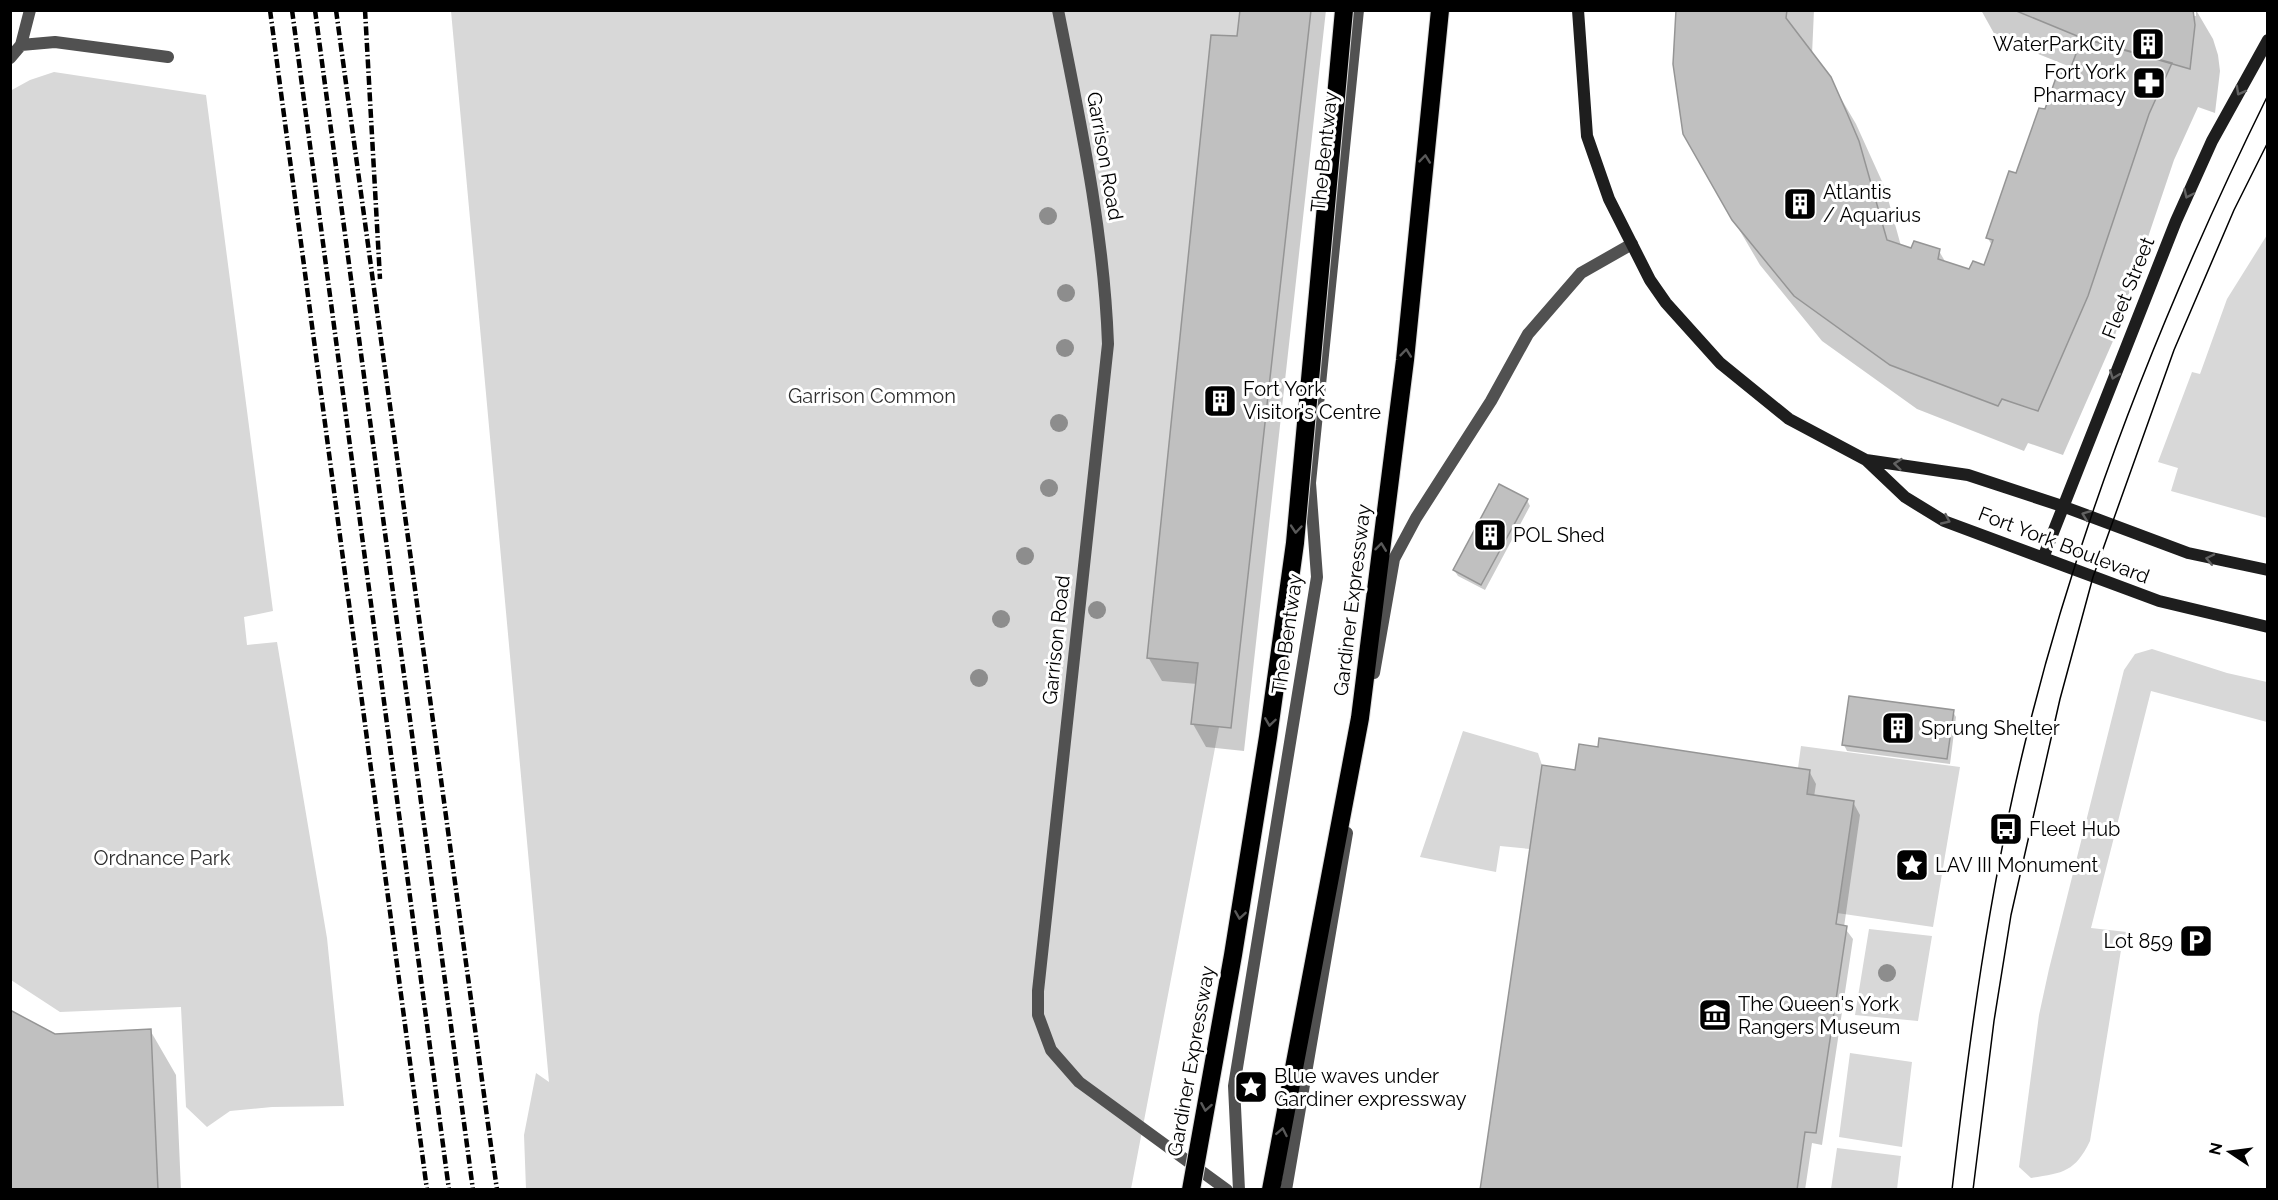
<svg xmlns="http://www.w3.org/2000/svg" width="2278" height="1200" viewBox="0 0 2278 1200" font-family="Raleway,sans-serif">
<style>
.green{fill:#d8d8d8}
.shadow{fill:#0003}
.building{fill:#c0c0c0;stroke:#959595;stroke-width:1.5}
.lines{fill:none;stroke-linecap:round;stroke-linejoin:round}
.highway-casing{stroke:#dbdbdb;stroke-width:20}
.lane{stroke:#515151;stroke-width:12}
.street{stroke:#515151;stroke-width:12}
.secondary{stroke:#1e1e1e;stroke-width:12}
.highway{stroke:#000;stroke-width:18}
.tram{stroke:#000;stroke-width:1.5}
.rail{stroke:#000;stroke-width:4.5;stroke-dasharray:9 3 1.5 3;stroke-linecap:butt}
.highway-bridge-casing{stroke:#dbdbdb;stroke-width:20;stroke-linecap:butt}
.highway-bridge{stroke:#000;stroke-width:18}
.tree{fill:#8d8d8d}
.oneway{stroke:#626262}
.oneway2{stroke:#595959}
.labels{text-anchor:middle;stroke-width:6;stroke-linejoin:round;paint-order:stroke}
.poi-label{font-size:20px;fill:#000;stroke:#fff;text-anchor:start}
.street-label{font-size:20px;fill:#000;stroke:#fff}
.park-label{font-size:20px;fill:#2f2f2f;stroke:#fff}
</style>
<rect width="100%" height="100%" fill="#fff"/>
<path class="green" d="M451,11H1293L1276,258L1219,727L1131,1189H526L524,1135L536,1073L549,1082Z
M54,72L206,95L273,611L244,617L247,645L277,642L327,938L344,1106L272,1107L230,1111L207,1127L186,1107L181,1007L60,1012L11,980L10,91L30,80Z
M2267,235V518L2171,491L2178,468L2158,462L2192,372L2200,374L2227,299Z
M2152,649L2227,673L2267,682V722L2151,691L2091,928L2127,932L2121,950L2090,1141C2075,1172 2063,1173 2031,1178L2019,1167L2039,1015L2049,969L2124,670L2135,654Z
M1463,731L1538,753L1542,765L1530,849L1500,846L1496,872L1420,857Z
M1801,746L1960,767L1933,927L1837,913L1807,794L1810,770L1798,768Z
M1869,929L1932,936L1918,1021L1855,1015Z
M1850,1053L1912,1062L1902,1147L1839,1137Z
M1837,1148L1901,1156L1897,1189H1831Z"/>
<path class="shadow" d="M1241,10H1326L1244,751L1206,747L1193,724L1197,684L1162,681L1148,657Z
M1679,10H1814L1812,55L1829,78L1856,124L1885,188L1901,246L1912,250L1939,251L1946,263L1970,271L1985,266L1992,246L1988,238L2046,111L2069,77L2073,68L1996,37L1981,10H2191L2193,16H2196V10L2213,39L2218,55L2220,71L2215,113L2198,107L2174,160L2113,341L2063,455L2028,443L2024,451L1917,409L1822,341L1760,265L1733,219Z
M1527,500L1530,506L1485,590L1458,576L1454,570Z
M1953,712L1956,717L1950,764L1847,751L1844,745Z
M1809,771L1816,784L1814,797L1853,802L1860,815L1844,927L1853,939L1822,1145L1812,1143L1805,1190H1482L1576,772Z
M150,1030L176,1075L181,1190H10L55,1036Z"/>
<path class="building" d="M1240,10H1311L1231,728L1191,724L1198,663L1147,658L1211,35L1237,36Z
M1676,10H1787L1786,18L1831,77L1847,113L1859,141L1887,240L1911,248L1914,241L1940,249L1938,259L1969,269L1973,261L1984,265L1993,240L1986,238L2009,171L2016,173L2039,108L2045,109L2058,72L2068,75L2082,38L2172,63L2149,114L2088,296L2038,411L2002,399L1998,406L1890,365L1794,296L1732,220L1683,134L1673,64Z
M2014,10H2193L2195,25L2190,69L2082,38Z
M1499,484L1528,499L1481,585L1453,570Z
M1849,696L1954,710L1947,759L1842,745Z
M1599,738L1810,770L1807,794L1854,801L1836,924L1847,926L1816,1133L1805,1132L1797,1190H1480L1542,765L1575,770L1579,744L1598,747Z
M10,1010L55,1034L151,1029L158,1190H10Z"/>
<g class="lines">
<defs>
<path id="highway" d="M1271,1190L1360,718L1405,360L1440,10"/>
</defs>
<use href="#highway" class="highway-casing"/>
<path class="lane" d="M1058,10C1080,121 1104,231 1108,344L1038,991V1015L1051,1050L1079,1082L1227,1190
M21,45L55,42L168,57
M10,58L21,45L30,10
M1374,673L1394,559L1416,518L1491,401L1528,334L1581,273L1632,244
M1286,1190L1347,833"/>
<path class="street" d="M1239,1190L1234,1086L1317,577L1310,483L1358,10"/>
<path class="secondary" d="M1578,10L1587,136L1609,199L1650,280L1666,303L1720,363L1789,419L1866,460L1905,497L1944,521L2159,601L2268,627
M1866,460L1968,475L2062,506L2188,553L2268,570
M2043,558L2176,221L2212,141L2268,40"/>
<use href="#highway" class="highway"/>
<path class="tram" d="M1952,1190C1969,1041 1989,892 2024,747C2078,522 2166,302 2268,95
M1973,1190L1994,1021L2011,915L2060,699L2093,577L2174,350L2234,210L2268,142"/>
<path class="rail" d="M270,10L427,1190
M292,10L449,1190
M315,10L473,1190
M336,10L497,1190
M365,10L380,279"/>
<defs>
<path id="highway-bridge" d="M1191,1190L1233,955L1268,737L1295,543L1344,10"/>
</defs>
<use href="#highway-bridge" class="highway-bridge-casing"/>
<use href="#highway-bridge" class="highway-bridge"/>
</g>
<g class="tree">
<circle cx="1048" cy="216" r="9"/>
<circle cx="1066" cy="293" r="9"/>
<circle cx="1065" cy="348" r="9"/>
<circle cx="1059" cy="423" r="9"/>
<circle cx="1049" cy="488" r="9"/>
<circle cx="1025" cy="556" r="9"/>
<circle cx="1097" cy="610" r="9"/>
<circle cx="1001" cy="619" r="9"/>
<circle cx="979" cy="678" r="9"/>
<circle cx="1887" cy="973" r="9"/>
</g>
<defs><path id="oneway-chevron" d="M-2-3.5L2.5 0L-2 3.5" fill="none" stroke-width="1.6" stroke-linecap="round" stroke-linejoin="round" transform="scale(1.5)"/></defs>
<g class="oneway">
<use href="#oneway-chevron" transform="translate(2240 91) rotate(119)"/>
<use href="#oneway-chevron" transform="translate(2188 194) rotate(115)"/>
<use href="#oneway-chevron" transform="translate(2114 375) rotate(111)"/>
<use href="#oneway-chevron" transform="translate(1898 464) rotate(-174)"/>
<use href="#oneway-chevron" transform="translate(2086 515) rotate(-159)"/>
<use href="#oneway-chevron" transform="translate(1946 520) rotate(25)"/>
<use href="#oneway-chevron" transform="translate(2210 559) rotate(-168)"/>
</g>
<g class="oneway2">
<use href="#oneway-chevron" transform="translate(1425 159) rotate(-84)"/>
<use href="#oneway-chevron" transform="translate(1406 353) rotate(-84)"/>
<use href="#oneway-chevron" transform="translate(1296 529) rotate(95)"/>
<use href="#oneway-chevron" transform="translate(1381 547) rotate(-83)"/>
<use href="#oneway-chevron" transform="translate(1270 722) rotate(98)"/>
<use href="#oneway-chevron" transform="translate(1240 915) rotate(99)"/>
<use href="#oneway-chevron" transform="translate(1206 1107) rotate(100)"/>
<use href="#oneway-chevron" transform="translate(1282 1132) rotate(-79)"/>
</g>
<defs>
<symbol id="building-square" viewBox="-11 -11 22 22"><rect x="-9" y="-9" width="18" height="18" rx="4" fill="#000" stroke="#fff"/><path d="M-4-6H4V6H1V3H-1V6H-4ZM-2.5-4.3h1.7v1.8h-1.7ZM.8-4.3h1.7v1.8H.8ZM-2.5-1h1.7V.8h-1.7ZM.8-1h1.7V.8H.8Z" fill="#fff"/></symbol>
<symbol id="pharmacy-square" viewBox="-11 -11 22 22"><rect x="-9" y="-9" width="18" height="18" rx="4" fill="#000" stroke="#fff"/><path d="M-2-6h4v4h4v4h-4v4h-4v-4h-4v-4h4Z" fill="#fff"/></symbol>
<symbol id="bus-square" viewBox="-11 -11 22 22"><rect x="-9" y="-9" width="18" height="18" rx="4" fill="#000" stroke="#fff"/><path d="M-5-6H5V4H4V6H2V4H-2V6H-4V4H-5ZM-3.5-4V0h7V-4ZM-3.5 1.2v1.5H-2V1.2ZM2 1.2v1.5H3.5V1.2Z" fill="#fff"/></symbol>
<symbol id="sight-square" viewBox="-11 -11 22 22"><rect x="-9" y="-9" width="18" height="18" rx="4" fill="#000" stroke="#fff"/><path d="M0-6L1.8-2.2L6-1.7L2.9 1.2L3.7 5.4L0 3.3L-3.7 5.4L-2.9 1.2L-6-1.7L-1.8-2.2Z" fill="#fff"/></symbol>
<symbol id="parking-square" viewBox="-11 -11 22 22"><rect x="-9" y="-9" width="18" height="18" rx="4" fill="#000" stroke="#fff"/><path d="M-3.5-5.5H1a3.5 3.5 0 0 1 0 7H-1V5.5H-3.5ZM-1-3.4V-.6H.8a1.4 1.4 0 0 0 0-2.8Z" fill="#fff"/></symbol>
<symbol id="museum-square" viewBox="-11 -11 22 22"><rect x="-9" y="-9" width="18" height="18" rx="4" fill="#000" stroke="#fff"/><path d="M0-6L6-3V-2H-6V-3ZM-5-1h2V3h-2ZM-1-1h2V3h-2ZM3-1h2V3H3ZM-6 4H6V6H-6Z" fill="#fff"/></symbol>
</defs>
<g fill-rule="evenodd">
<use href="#building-square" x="2129" y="25" width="38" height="38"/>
<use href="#pharmacy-square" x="2130" y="64" width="38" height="38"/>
<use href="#building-square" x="1781" y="185" width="38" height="38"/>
<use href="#building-square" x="1201" y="382" width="38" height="38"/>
<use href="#building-square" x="1471" y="516" width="38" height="38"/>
<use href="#building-square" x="1879" y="709" width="38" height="38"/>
<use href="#bus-square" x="1987" y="810" width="38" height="38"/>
<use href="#sight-square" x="1893" y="846" width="38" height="38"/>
<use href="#parking-square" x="2177" y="922" width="38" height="38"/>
<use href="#museum-square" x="1696" y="996" width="38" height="38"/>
<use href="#sight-square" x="1232" y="1068" width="38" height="38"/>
</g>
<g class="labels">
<g class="poi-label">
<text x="2125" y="51" text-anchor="end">WaterParkCity</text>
<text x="2126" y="79" text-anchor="end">Fort York<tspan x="2126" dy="23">Pharmacy</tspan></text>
<text x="1823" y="199">Atlantis<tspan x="1823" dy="23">/ Aquarius</tspan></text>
<text x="1243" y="396">Fort York<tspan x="1243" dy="23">Visitor's Centre</tspan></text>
<text x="1513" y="542">POL Shed</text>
<text x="1921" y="735">Sprung Shelter</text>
<text x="2029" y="836">Fleet Hub</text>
<text x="1935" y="872">LAV III Monument</text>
<text x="2173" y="948" text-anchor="end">Lot 859</text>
<text x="1738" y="1011">The Queen's York<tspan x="1738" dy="23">Rangers Museum</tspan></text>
<text x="1274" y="1083">Blue waves under<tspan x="1274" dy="23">Gardiner expressway</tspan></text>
</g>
<g class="street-label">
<text transform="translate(1324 152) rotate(-84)" y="7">The Bentway</text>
<text transform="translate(1105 156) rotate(80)" y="7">Garrison Road</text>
<text transform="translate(2128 288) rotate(-68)" y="7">Fleet Street</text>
<text transform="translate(2064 545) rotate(21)" y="7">Fort York Boulevard</text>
<text transform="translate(1352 600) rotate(-83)" y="7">Gardiner Expressway</text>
<text transform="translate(1287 634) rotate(-82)" y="7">The Bentway</text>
<text transform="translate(1056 640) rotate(-84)" y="7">Garrison Road</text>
<text transform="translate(1191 1061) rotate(-80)" y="7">Gardiner Expressway</text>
</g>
<g class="park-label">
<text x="872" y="403">Garrison Common</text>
<text x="162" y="865">Ordnance Park</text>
</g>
</g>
<rect width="2278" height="1200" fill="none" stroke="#000000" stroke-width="24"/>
<g transform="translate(2230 1152) rotate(283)" stroke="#ffffff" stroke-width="4.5" paint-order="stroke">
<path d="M0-4.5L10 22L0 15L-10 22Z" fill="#000000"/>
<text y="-9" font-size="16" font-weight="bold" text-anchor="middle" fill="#000000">N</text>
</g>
</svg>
